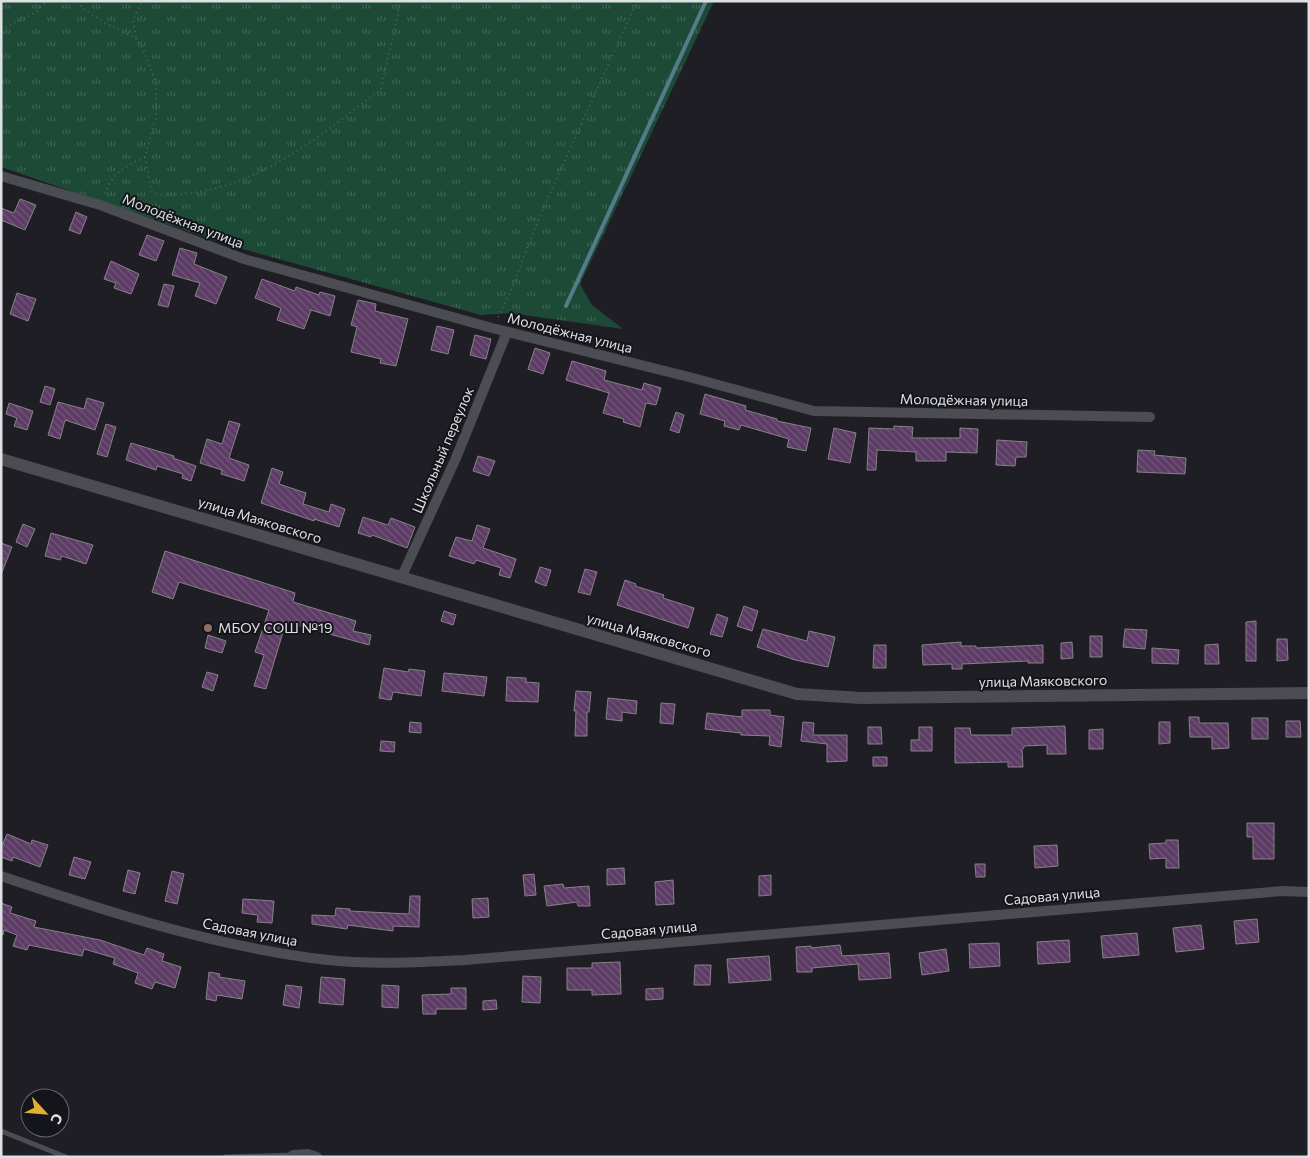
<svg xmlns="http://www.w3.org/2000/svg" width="1310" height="1158" viewBox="0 0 1310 1158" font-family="Commissioner,sans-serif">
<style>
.grass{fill:url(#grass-tufts)}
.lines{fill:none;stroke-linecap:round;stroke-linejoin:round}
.stream{stroke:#547b88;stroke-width:4}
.building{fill:url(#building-back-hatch);stroke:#878288}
.path{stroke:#5c5c61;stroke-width:2;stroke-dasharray:1 4;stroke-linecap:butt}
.service{stroke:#4c4d53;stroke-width:5}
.minor{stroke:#4c4d53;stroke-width:10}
.tertiary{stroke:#4c4d53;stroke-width:12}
.education-dot{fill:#8d6e63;stroke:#14151a;stroke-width:2}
.labels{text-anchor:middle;stroke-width:4;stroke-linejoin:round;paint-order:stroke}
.street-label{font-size:14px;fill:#dfe0e4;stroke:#14151a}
.poi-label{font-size:14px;fill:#dfe0e4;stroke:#14151a;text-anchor:start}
</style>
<defs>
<pattern id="grass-tufts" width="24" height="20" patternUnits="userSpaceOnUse" patternTransform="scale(1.25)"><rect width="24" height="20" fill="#1c4a37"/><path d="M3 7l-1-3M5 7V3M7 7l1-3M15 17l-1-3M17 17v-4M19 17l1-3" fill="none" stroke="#3d6454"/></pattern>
<pattern id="building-back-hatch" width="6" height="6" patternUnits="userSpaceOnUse" patternTransform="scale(1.25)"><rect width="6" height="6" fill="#5c3b65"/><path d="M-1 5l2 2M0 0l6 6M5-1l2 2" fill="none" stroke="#73577b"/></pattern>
</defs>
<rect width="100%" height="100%" fill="#1e1e24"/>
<path class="grass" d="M1,1H714L580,284L592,305L623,329L510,313L481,315L228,245L1,167Z"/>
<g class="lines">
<path class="stream" d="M566,306L706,1"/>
</g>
<path class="building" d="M20,199L36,205L25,230L1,220V208L14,213Z
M76,212L87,217L80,234L69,230Z
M147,235L164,241L156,261L139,255Z
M180,248L197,253L194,264L227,277L216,304L195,296L200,283L172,275Z
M111,261L139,274L131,294L114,288L116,283L104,279Z
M262,279L295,291L296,287L319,295L320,292L335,296L330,316L311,310L304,329L277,320L281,308L255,298Z
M164,284L174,286L168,307L158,305Z
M17,293L36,299L28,321L10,314Z
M358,300L376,304L375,311L408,319L396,366L380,363L381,359L351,352L357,327L351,325Z
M437,326L454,330L448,354L431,350Z
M475,335L491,339L486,359L470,355Z
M535,348L550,353L543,374L528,369Z
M572,361L606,371L604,380L642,390L644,383L661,388L656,405L646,403L640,427L623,422L624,419L603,413L609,393L566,380Z
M45,386L55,389L50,405L40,402Z
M705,394L746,406L745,410L777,419V421L811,428L806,451L787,447L789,439L741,425L739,430L724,426L725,421L700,414Z
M87,398L104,403L95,430L65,420L60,439L48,435L58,402L84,409Z
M9,403L33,411L27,430L14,426L17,418L6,414Z
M676,412L684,415L679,433L670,430Z
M229,421L240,424L229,458L249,465L244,481L221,474L222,470L200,463L207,439L222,444Z
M106,424L116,427L107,457L97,454Z
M894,426L913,427L912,438H960V428L978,429L977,453L946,452V461H916V452L877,450L876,470H867L869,428L894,429Z
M834,428L856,433L850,463L828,459Z
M997,440L1027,442L1026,457H1016L1015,466L996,465Z
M131,443L174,456L173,458L196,466L191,481L182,478L183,474L157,466L156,470L126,460Z
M1138,450L1155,451L1154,455L1186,458L1185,474L1137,472Z
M478,456L495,461L489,476L473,471Z
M272,468L283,472L279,484L306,493L303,504L329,512L331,504L345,509L339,527L314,519V521L261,503Z
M363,517L388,525L391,518L415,527L407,548L372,535L371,537L358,533Z
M23,524L35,529L27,547L16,542Z
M477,525L490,529L483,548L516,559L510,578L499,575L501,568L476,560L474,564L449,556L456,537L472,541Z
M51,533L93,545L86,564L62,556L60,560L45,556Z
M1,543L12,547L2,572H1Z
M165,551L295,593L293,602L356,621L353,631L371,635L369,645L286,622L266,689L254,686L264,655L255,652L269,610L179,582L173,599L152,592Z
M540,567L551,570L546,586L535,582Z
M585,569L597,572L590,595L578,592Z
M625,580L636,584L635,586L664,595L663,598L694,608L688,628L617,605Z
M744,606L758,611L752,631L737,626Z
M444,611L456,615L453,625L441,621Z
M717,614L728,618L722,637L710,634Z
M1256,621V661H1246V622Z
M763,629L807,641L809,631L835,637L828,667L795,660L757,647Z
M1125,629L1147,630L1145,649L1123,647Z
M208,635L226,641L222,653L205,648Z
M1090,636H1102V657H1090Z
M1277,639H1287L1288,660L1277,661Z
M961,642V646H976V648L1043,645V663H1028V661L962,664V669H952V664L923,665L922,645Z
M1072,642L1073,658L1061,659V643Z
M1218,644L1219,664H1205V645Z
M874,645H886V668H873Z
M1152,648L1179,650L1178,664L1152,663Z
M384,668L408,672L409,669L425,671L421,696L393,692L391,700L379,698Z
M207,672L218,675L213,691L202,687Z
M444,673L487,677L484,696L442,691Z
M507,677L526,678V682L539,683L538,702L506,701Z
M576,691L591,692L589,712H587V736H575L576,711H574Z
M608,698L637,701L636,714L622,712V721L606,719Z
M661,703L675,704L673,724L660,723Z
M742,710H770V715L784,717L781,747L769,745L770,736L741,735V733L705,729L707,713L742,717Z
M1189,717H1199V723H1228L1229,748L1212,749V737H1190Z
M1252,718H1268V739H1252Z
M1286,721H1300L1301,737H1286Z
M410,722L421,723V733L409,732Z
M803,722L814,723L813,735H847V761L827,762V744L801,741Z
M1159,722H1170V743L1159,744Z
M1065,726L1066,754H1047V745L1024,746V748L1022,749L1023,767H1008V762L955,763V728H970L971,735H1012V728Z
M868,727H881L882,744H868Z
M919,727H932V751H911V740H919Z
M1103,729V749H1089V730Z
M381,741L395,742L394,752L380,751Z
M873,757H887V766H873Z
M1247,823H1274V859H1253V837H1247Z
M7,834L31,844L32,840L48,845L40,867L13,857L12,861L1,857V848Z
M1166,840H1178L1179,868H1166V858L1150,859L1149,844L1166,843Z
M1057,845L1058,866L1035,868L1034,846Z
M74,857L91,862L85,879L69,875Z
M975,864H985V877H976Z
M624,868L625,884L607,885V869Z
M128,870L140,873L135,894L123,891Z
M172,871L184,874L177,904L165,901Z
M534,874L536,895L525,896L523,875Z
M771,875V895L759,896V876Z
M673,880L674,904L656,905L655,882Z
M563,884L564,888L589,886L590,906H578L577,902L547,906L544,886Z
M410,896H420L419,927L393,926V931L348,925L347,929L312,924V915L335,916L336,908L350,909V911L409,914Z
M488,898L489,917L473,918L472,899Z
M243,899L274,901L272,923L257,922L258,915L242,913Z
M1,903L12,907L10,913L36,921L34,927L100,940L144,955L147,948L164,954L162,961L181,967L175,988L155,982L152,989L135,983L138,973L113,964L115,958L84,949L82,956L29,945L27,950L13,946L17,935L4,930L3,935L1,934Z
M1257,919L1259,942L1236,944L1234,921Z
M1201,925L1204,949L1176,952L1173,928Z
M1137,933L1139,955L1103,958L1101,936Z
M1069,940L1070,962L1038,964L1037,942Z
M999,943L1000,966L970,968L969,944Z
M840,945L842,956L889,953L891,978L859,980L858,964L812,968V972H797L796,947L811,946V948Z
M946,949L949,971L922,975L919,953Z
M769,956L771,980L729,983L727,959Z
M620,962L621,994L592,995V990H567V968H592V963Z
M695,965H711L710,985H694Z
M209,972L220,974L219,977L245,981L242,999L217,995L216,1001L206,999Z
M523,976L541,977L540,1003L522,1002Z
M321,977L345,979L343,1005L319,1003Z
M286,985L302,987L299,1008L283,1005Z
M382,985L399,986L398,1008L382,1007Z
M451,988H466V1009H436V1014H423L422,995L451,994Z
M663,988V999L646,1000V989Z
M496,1000L497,1009L483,1010V1001Z"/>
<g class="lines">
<path class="path" d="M78,1L82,8L105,23L136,38L143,49L156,83V118L145,157C124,167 112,173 104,196
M1,29L35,13L47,1
M136,37L133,20L142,1
M145,157L151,191C166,198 173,195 189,193C263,185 324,133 381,89L397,19L399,1
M498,317L510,293L541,213L637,1"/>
<path class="service" d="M1,1131L66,1157
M225,1157L293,1155"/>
<path class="minor" d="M1,176L100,205L244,259L492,328L693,378L814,411L1150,417
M401,578L456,458L507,332
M1,876C108,912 216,947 328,960C374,965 419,962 465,960L1283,891L1309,892
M293,1155L308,1154L317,1157"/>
<path class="tertiary" d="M1,459L797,694L861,698L1309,693"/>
</g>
<circle class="education-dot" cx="208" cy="628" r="5"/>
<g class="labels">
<g class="street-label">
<text transform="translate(183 221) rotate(21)" y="5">Молодёжная улица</text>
<text transform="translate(570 333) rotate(14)" y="5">Молодёжная улица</text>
<text transform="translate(964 400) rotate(1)" y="5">Молодёжная улица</text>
<text transform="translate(443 450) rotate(-67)" y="5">Школьный переулок</text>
<text transform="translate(260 520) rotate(17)" y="5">улица Маяковского</text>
<text transform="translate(649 635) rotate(16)" y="5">улица Маяковского</text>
<text transform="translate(1043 681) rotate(-1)" y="5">улица Маяковского</text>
<text transform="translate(1052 896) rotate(-5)" y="5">Садовая улица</text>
<text transform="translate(649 930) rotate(-5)" y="5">Садовая улица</text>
<text transform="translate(250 932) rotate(11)" y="5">Садовая улица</text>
</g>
<g class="poi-label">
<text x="218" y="633">МБОУ СОШ №19</text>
</g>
</g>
<rect width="1310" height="1158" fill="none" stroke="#dfe0e4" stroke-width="5"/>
<g transform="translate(45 1113) rotate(116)"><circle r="24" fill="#14151a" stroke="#65666b"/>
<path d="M0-4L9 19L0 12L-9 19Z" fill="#e4ae35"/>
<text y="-8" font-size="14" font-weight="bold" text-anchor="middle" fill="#dfe0e4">С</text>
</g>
</svg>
